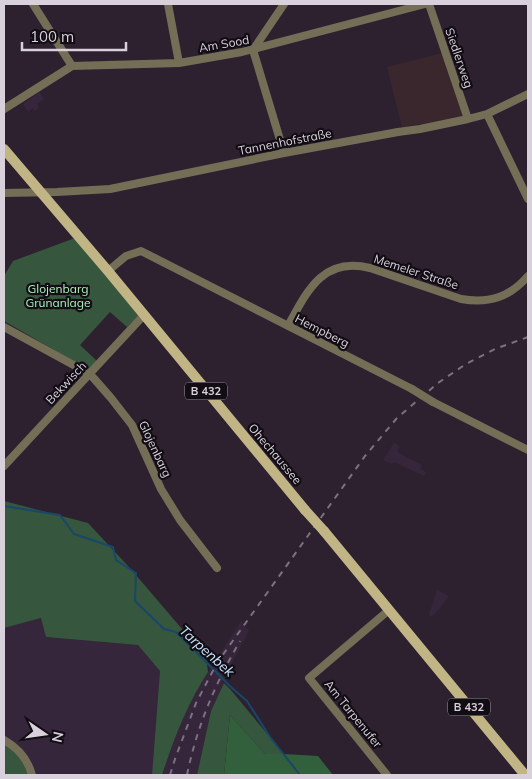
<svg xmlns="http://www.w3.org/2000/svg" width="532" height="779" viewBox="0 0 532 779" font-family="Mulish,sans-serif">
<style>
.built{fill:#36263b}
.education{fill:#3a272e}
.green{fill:#36573d}
.forest{fill:#32603c}
.lines{fill:none;stroke-linecap:round;stroke-linejoin:round}
.stream{stroke:#17476a;stroke-width:2}
.minor{stroke:#746e56;stroke-width:8}
.major{stroke:#c2b585;stroke-width:10}
.rail{stroke:#7c717e;stroke-width:2;stroke-dasharray:6 6;stroke-linecap:butt}
.minor-bridge{stroke:#746e56;stroke-width:8}
.major-bridge{stroke:#c2b585;stroke-width:10}
.labels{text-anchor:middle;stroke-width:4.5;stroke-linejoin:round;paint-order:stroke}
.shield{fill:#120d14;stroke:#9d969f;stroke-width:1}
.shield-label{font-size:11px;font-weight:bold;fill:#d8d0da}
.street-label{font-size:12px;fill:#d8d0da;stroke:#120d14}
.park-label{font-size:12px;fill:#aaf3b8;stroke:#120d14}
.water-label{font-size:14px;font-style:italic;fill:#c9e4fc;stroke:#120d14}
</style>
<rect width="100%" height="100%" fill="#2d2130"/>
<path class="built" d="M40,92L44,99L37,104L39,108L35,111L33,108L28,112L23,104Z
M394,443L400,446L397,452L422,465L420,469L426,472L424,476L394,462L392,464L383,460Z
M437,590L449,596L441,607L431,617L429,614Z
M42,618L46,637L138,645L160,671L152,775H4V628Z
M241,621L249,631L222,682L224,683L211,711L197,775H162L181,722L196,691Z"/>
<path class="education" d="M442,53L465,117L402,127L387,67Z"/>
<path class="green" d="M75,238L139,315L127,327L110,312L80,345L97,361L89,370L4,321V276L13,261Z
M4,501L88,523L129,567L206,657L208,672C187,704 174,739 162,775H152L160,671L138,645L46,637L41,618L4,628Z
M224,683L230,689L284,754H265L230,715L224,775H197L211,711Z
M4,743C16,753 23,760 28,775H4Z"/>
<path class="forest" d="M230,715L265,754H284L318,756L333,775H224Z"/>
<g class="lines">
<path class="stream" d="M4,506L60,515L74,534L113,547L116,560L136,573L135,601L164,629L176,632L232,688L247,701L270,737L300,775"/>
<path class="minor" d="M33,4L72,66
M168,4L179,63
M284,4L253,50L284,153
M429,4L468,119
M4,109L72,66L179,63L242,52L425,4
M487,114L528,199
M4,193L57,192L110,189L284,153L398,132L420,129L468,119L487,114L528,94
M108,271L126,256L141,251L412,389
M288,326C307,291 323,256 370,268L461,299C489,304 510,297 528,276
M4,327L90,374L111,398L132,425L161,489L180,520L217,568
M433,402L528,450
M4,466L144,315
M4,740C18,748 28,760 32,775
M387,775L309,678L389,610"/>
<path class="major" d="M4,149L108,271L305,510
M324,531L525,775"/>
<path class="rail" d="M170,775L175,759L196,703L217,663L365,456L397,418L438,383L466,364L495,349L528,337
M187,775C197,726 215,684 240,641"/>
<path class="minor-bridge" d="M412,389L433,402"/>
<path class="major-bridge" d="M305,510L324,531"/>
</g>
<g class="labels">
<g class="shield">
<rect x="185" y="382.5" width="42" height="17" rx="4"/>
<rect x="448" y="698.5" width="42" height="17" rx="4"/>
</g>
<g class="shield-label">
<text x="206" y="395">B 432</text>
<text x="469" y="711">B 432</text>
</g>
<g class="street-label">
<text transform="translate(224 44) rotate(-10)" y="4">Am Sood</text>
<text transform="translate(459 58) rotate(71)" y="4">Siedlerweg</text>
<text transform="translate(285 142) rotate(-11)" y="4">Tannenhofstraße</text>
<text transform="translate(416 272) rotate(18)" y="4">Memeler Straße</text>
<text transform="translate(322 331) rotate(27)" y="4">Hempberg</text>
<text transform="translate(66 383) rotate(-47)" y="4">Bekwisch</text>
<text transform="translate(155 449) rotate(65)" y="4">Glojenbarg</text>
<text transform="translate(275 454) rotate(50)" y="4">Ohechaussee</text>
<text transform="translate(353 714) rotate(51)" y="4">Am Tarpenufer</text>
</g>
<g class="park-label">
<text x="58" y="293">Glojenbarg<tspan x="58" dy="14">Grünanlage</tspan></text>
</g>
<g class="water-label">
<text transform="translate(207 651) rotate(42)" y="5">Tarpenbek</text>
</g>
</g>
<rect width="532" height="779" fill="none" stroke="#d8d0da" stroke-width="10"/>
<g transform="translate(45 734) rotate(103)" stroke="#120d14" stroke-width="4" paint-order="stroke">
<path d="M0-4L9 19L0 12L-9 19Z" fill="#d8d0da"/>
<text y="-8" font-size="14" font-weight="bold" text-anchor="middle" fill="#d8d0da">N</text>
</g>
<path d="M22 42v8h104v-8" fill="none" stroke="#d8d0da" stroke-width="2.5"/>
<text x="30" y="42" font-size="15" fill="#d8d0da" stroke="#120d14" stroke-width="4" paint-order="stroke">100 m</text>
</svg>
